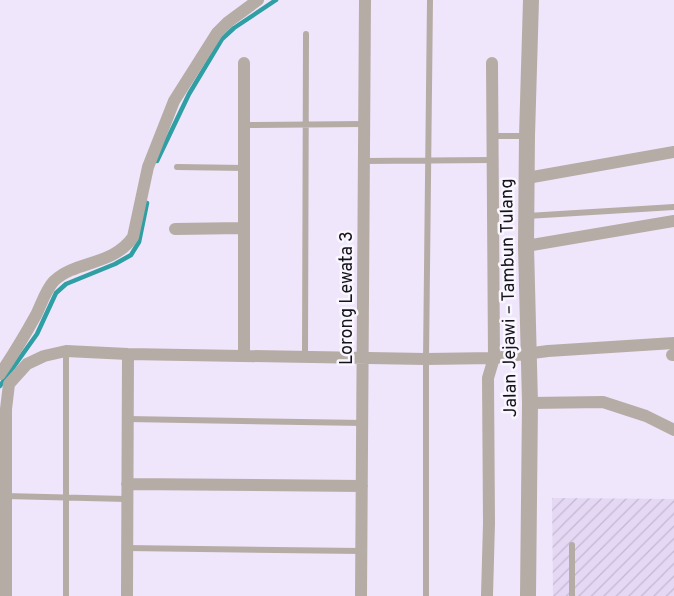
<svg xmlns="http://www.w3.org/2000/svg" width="674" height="596" viewBox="0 0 674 596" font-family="Overpass,sans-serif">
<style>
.industrial{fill:url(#industrial-furrows)}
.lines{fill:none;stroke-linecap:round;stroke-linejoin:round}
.stream{stroke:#2f9fa4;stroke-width:4.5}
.service{stroke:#b6aca6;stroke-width:6}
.minor{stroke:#b6aca6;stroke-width:12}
.tertiary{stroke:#b6aca6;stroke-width:16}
.labels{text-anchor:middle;stroke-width:5;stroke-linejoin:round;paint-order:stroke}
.street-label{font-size:18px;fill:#151219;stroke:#f9f6ff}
</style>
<defs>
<pattern id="industrial-furrows" width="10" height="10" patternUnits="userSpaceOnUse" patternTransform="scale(1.25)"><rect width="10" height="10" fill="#e4d8f5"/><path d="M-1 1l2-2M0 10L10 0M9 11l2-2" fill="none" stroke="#c3b8d1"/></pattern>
</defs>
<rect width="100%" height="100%" fill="#efe6fc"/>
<path class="industrial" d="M552,498L674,499V596H553Z"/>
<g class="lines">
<path class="stream" d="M157,161L189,94L222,39L234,28L276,0
M0,386L37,334L56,293L66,284L115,264L131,255L139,242L147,203"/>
<path class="service" d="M244,125L364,124
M493,136H525
M364,161L493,160
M177,167L245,168
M527,216L674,207
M305,357L306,34
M127,419L363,423
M5,496L126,499
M572,545V596
M126,548L361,551
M66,596V351
M426,596V359L430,0"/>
<path class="minor" d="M527,178L674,152
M175,229L243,228
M526,246L674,221
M244,355V63
M672,355H674
M0,374C13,355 25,335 36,315C41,305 46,289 54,281C76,260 113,266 133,237L148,167L174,101L217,33L228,22L258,0
M530,403L603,402L646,416L674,430
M127,484L362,486
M6,596V409L9,384L27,364L44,356L66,351L128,354L426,359L494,358L548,351L674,343
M127,596L128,354
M361,596L365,0
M487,596L489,523L488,378L494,358L492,63"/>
<path class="tertiary" d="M528,596L530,403L526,246L527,136L531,0"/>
</g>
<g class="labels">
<g class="street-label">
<text transform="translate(346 298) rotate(-90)" y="6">Lorong Lewata 3</text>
<text transform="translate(508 298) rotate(-91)" y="6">Jalan Jejawi – Tambun Tulang</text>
</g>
</g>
</svg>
